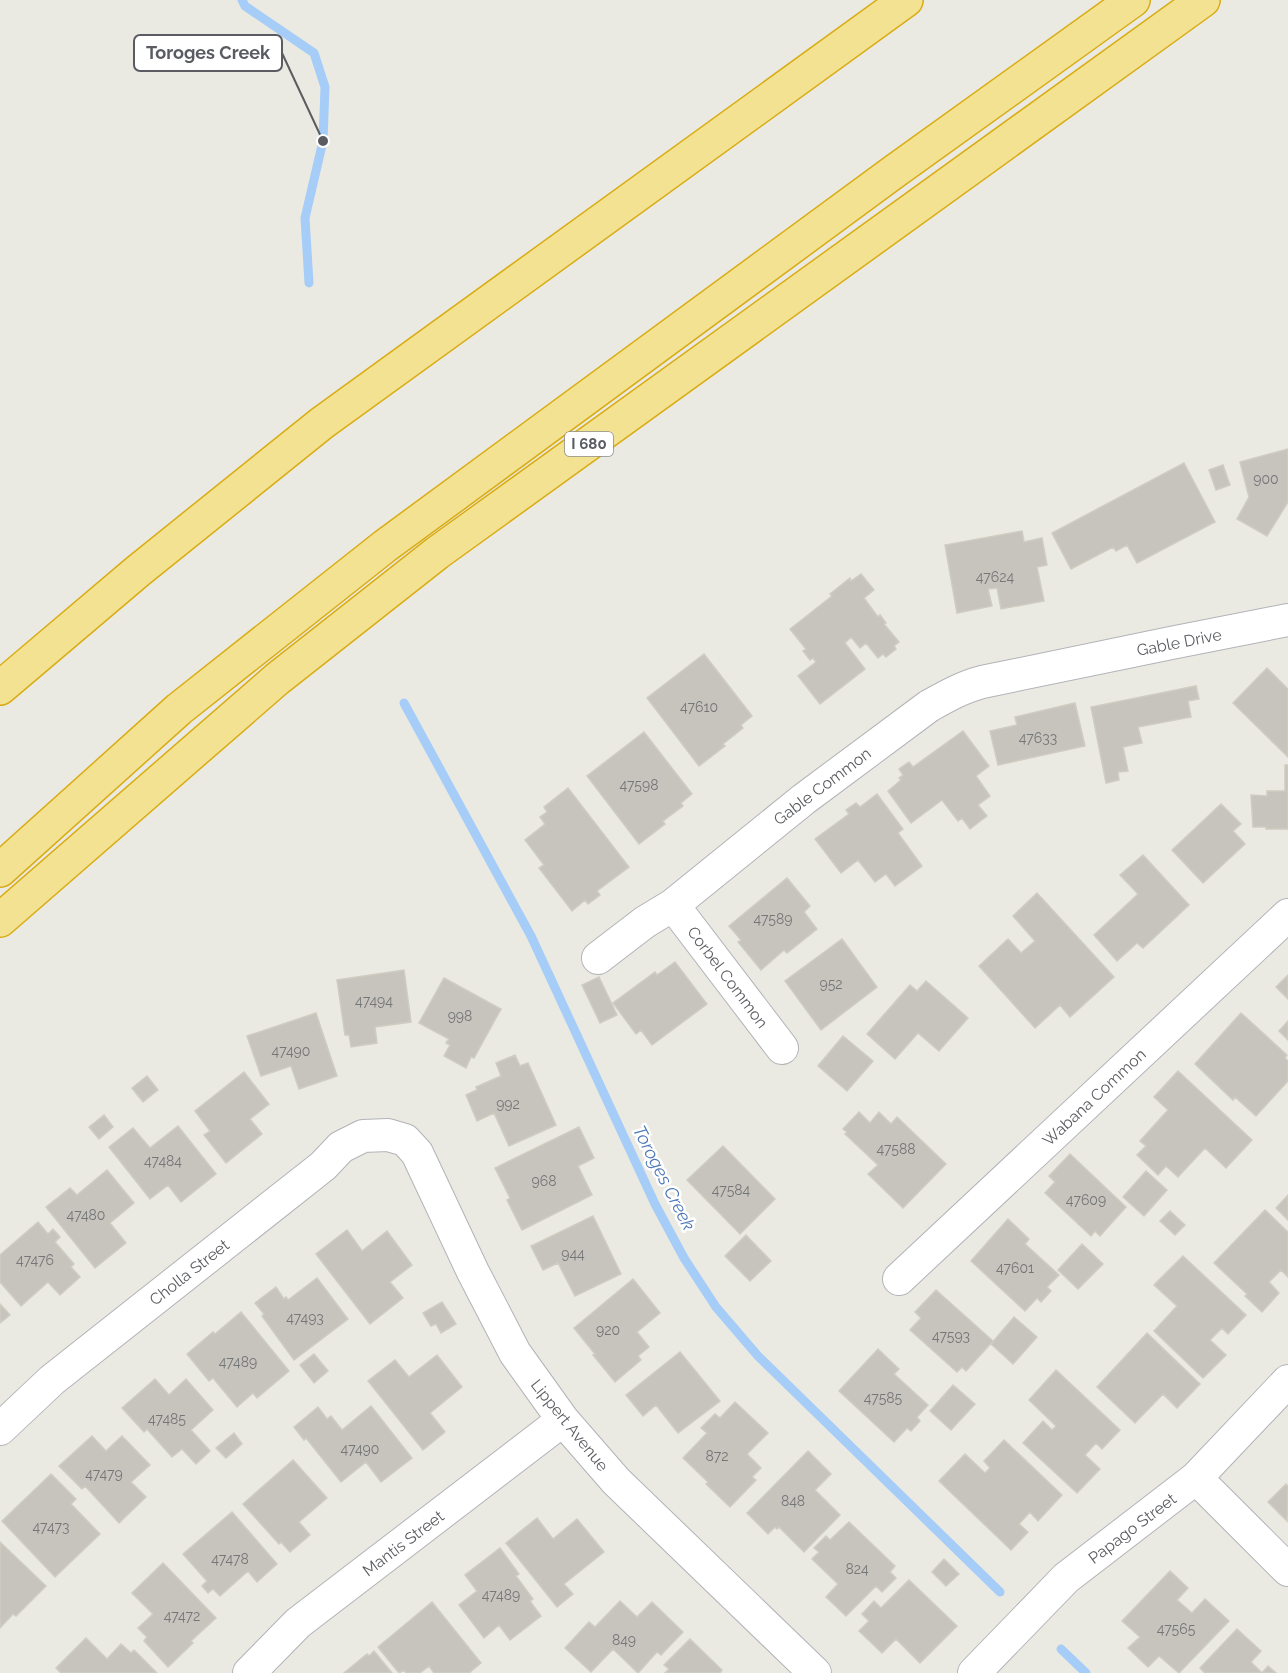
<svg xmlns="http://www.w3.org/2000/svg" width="1288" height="1673" viewBox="0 0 1288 1673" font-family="Raleway,sans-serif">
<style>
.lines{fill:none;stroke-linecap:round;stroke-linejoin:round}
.stream{stroke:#a6cdf7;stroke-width:9}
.building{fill:#c7c4be;stroke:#cfccc1;stroke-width:1.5}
.street-casing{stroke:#b2b3b8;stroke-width:34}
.highway-casing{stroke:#d9ac14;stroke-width:36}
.street{stroke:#fff;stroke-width:32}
.highway{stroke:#f3e291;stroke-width:33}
.labels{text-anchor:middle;stroke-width:5;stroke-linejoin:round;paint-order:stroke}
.number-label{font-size:14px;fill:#757678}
.shield{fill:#fff;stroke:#8c8d90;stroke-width:1.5}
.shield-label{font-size:15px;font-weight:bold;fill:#5a5c61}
.street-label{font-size:16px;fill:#5a5c61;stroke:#fff}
.water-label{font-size:18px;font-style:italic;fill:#4c77b7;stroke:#fff}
.leader{fill:none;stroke:#5a5c61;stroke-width:2}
.callout-dot{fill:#5a5c61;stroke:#fff;stroke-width:2}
.callout{fill:#fff;stroke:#5a5c61;stroke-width:2}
.callout-label{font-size:18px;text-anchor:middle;font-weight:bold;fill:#5a5c61}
</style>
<rect width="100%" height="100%" fill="#ebeae2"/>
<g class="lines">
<path class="stream" d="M242,0L245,6L314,53L325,87L323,141L305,218L309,283
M404,703L531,936L655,1204L684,1258L716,1307L758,1356L1000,1592
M1061,1649L1086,1673"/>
</g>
<path class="building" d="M1288,449V502L1267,536L1237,519L1249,497L1240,462Z
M1184,463L1215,522L1137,563L1127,545L1116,551L1113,547L1071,569L1052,533Z
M1223,465L1230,485L1216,490L1209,470Z
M1022,531L1024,542L1042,538L1047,565L1037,567L1044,601L1001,609L997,588L988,589L992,606L957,613L945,545Z
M861,574L874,590L864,598L878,617L880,615L886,623L884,624L899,642L894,646L896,649L886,657L883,654L878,658L866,643L860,648L851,637L845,643L865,669L820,704L798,676L816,662L813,658L810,660L803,651L806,649L790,629L832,596L830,594L850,578L851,581Z
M704,654L752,716L741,725L743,728L723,744L725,746L699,766L647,698Z
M1267,668L1288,689V757L1233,703Z
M1196,686L1199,699L1188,701L1191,717L1138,727L1142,743L1123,747L1128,771L1118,772L1119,780L1106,783L1091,707Z
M1075,703L1085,746L998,765L990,731L1017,725L1015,717Z
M963,731L989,766L976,776L990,796L978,805L987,816L970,829L962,818L958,821L942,800L911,823L888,791L901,780L899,778L903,775L899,769L909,762L913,767Z
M644,732L692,794L681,803L683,806L663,821L665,824L639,844L587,776Z
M1285,765H1288V829H1266V827H1253L1251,795L1267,796V791H1285Z
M568,788L629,867L597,891L600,895L588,904L585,900L572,911L539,868L544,865L525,840L545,824L540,817L547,812L544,807Z
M877,794L903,829L898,833L922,866L895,886L886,874L875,882L858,860L841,873L815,839L849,814L846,810L856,803L860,807Z
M1221,804L1241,824L1233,831L1245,844L1203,883L1172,850Z
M1143,855L1189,905L1143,948L1137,943L1117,961L1094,935L1138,894L1120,875Z
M787,878L810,906L804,912L817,929L787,953L784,950L761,970L738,942L741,940L729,926Z
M1037,893L1114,977L1070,1017L1060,1005L1035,1028L979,966L1008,939L1021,953L1035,941L1013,916Z
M842,939L877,987L821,1030L785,981Z
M675,962L707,1004L652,1045L641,1030L636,1034L613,1003L655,972L657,975Z
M404,970L411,1022L375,1027L377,1043L351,1047L349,1035H345L337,980Z
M1288,975V999L1276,987Z
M599,977L617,1015L600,1023L582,985Z
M444,978L501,1009L474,1058L471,1057L466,1068L444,1056L450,1045L446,1043L449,1039L419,1023Z
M926,981L968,1018L939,1051L918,1033L895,1059L867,1034L910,985L917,991Z
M316,1013L337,1076L299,1089L291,1066L261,1076L247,1036Z
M1241,1013L1287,1055L1285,1058L1288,1061V1081L1256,1116L1235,1097L1233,1100L1195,1064Z
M1288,1021V1040L1279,1031Z
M843,1036L873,1061L847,1091L818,1066Z
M515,1055L520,1066L528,1063L556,1125L509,1146L494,1113L477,1121L466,1095L477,1090L476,1087L501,1076L496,1063Z
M1178,1071L1252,1140L1226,1168L1205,1148L1178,1177L1166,1166L1158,1175L1137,1155L1146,1146L1140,1141L1168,1110L1154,1097Z
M244,1072L269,1104L250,1119L262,1134L226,1163L204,1135L210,1131L195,1111Z
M147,1076L158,1090L143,1102L132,1088Z
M859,1112L870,1123L879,1112L891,1124L897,1117L946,1164L903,1208L868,1174L878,1165L845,1134L847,1132L843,1129Z
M104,1115L113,1127L99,1139L89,1127Z
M178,1126L216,1174L181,1202L168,1185L150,1199L109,1147L133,1128L150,1148Z
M579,1127L594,1158L578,1166L592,1195L522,1230L507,1200L510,1198L495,1168Z
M723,1146L775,1199L740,1234L687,1180Z
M1070,1154L1126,1207L1100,1236L1095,1231L1091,1236L1045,1193L1055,1182L1049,1176Z
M107,1170L134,1203L110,1223L126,1243L95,1268L46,1207L70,1188L77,1195Z
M1146,1171L1167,1190L1144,1216L1123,1197Z
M1288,1195V1220L1276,1208Z
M1265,1210L1288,1232V1277L1281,1270L1269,1282L1279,1293L1262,1312L1245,1296L1247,1294L1214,1263Z
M1170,1211L1185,1225L1175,1235L1160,1221Z
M593,1216L621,1274L575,1296L558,1263L543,1270L531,1246Z
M1008,1219L1029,1239L1025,1244L1059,1275L1047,1287L1051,1291L1041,1302L1037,1298L1025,1311L971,1261Z
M38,1222L48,1234L53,1229L60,1237L55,1242L74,1264L71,1267L80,1277L60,1295L48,1282L21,1306L0,1282V1255Z
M347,1230L362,1251L387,1231L412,1265L390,1282L403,1298L370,1324L316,1254Z
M746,1235L771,1261L750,1281L725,1256Z
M1082,1244L1103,1264L1078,1289L1058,1270Z
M1183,1256L1246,1315L1228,1334L1222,1328L1210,1340L1226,1355L1203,1378L1154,1331L1177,1306L1154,1285Z
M317,1278L348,1319L294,1360L262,1316L264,1314L255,1303L276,1287L284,1299L286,1297L288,1300Z
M633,1279L660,1313L637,1332L649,1347L638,1356L641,1360L615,1382L593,1355L595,1354L574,1328Z
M936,1290L993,1341L966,1371L962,1367L957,1372L910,1330L921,1318L915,1312Z
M442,1302L456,1324L441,1333L436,1324L431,1326L423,1313Z
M0,1304L10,1315L0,1323Z
M241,1312L289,1371L257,1398L253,1393L237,1407L213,1378L209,1381L187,1354L213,1332L215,1334Z
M1014,1317L1037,1337L1013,1364L991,1344Z
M1147,1333L1200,1384L1177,1408L1163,1394L1135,1423L1097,1387Z
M878,1349L899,1369L894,1374L928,1405L917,1417L920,1421L911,1431L907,1428L894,1442L839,1391Z
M680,1352L720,1401L678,1433L656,1405L643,1416L626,1395Z
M314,1354L328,1371L314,1383L300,1365Z
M437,1355L462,1387L430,1413L445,1432L423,1450L368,1381L395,1360L409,1377Z
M1056,1370L1120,1430L1102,1449L1096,1443L1085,1455L1100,1469L1077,1493L1023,1443L1043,1421L1052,1430L1056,1426L1029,1400Z
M155,1379L169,1395L186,1379L213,1410L191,1430L210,1451L196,1464L182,1449L172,1457L147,1429L144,1432L122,1408Z
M953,1385L975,1404L951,1430L930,1411Z
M735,1402L768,1433L747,1454L761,1468L752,1477L756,1480L730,1507L706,1484L708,1482L683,1458L707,1433L701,1428L715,1414L720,1418Z
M371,1406L412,1458L381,1482L366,1462L341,1482L306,1438L304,1440L294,1427L318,1407L327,1419L331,1416L342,1430Z
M234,1433L242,1444L226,1458L216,1448Z
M92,1436L106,1451L122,1436L150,1465L131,1482L146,1497L119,1523L85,1486L82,1489L59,1466Z
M1004,1440L1062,1495L1038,1521L1030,1512L1019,1524L1028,1532L1011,1550L939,1481L965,1454L985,1473L990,1468L984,1461Z
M808,1451L831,1474L815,1490L840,1515L804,1552L779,1527L777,1529L775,1527L768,1534L747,1513Z
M293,1460L327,1498L299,1522L310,1535L290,1552L281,1542L279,1544L243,1504Z
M51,1474L76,1499L71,1504L100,1534L55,1577L2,1521Z
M1286,1484L1288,1486L1287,1521L1268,1502Z
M232,1512L277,1564L257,1582L248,1571L220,1596L213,1589L208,1593L202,1586L207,1581L183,1554Z
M537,1518L553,1539L577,1519L604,1552L564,1584L573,1594L557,1607L506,1543Z
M849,1522L895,1566L890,1572L896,1578L882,1592L876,1586L846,1616L826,1597L838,1584L812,1559L819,1552L814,1548L826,1536L830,1540Z
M0,1542L46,1586L16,1616L13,1614L0,1628Z
M500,1548L519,1574L516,1576L533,1599L530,1601L541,1616L510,1640L499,1625L484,1638L459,1605L477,1591L465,1575Z
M944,1559L959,1574L946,1586L932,1572Z
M163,1563L216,1618L191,1641L193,1643L168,1667L144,1641L147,1637L138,1628L153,1614L132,1593Z
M1170,1571L1188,1588L1177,1600L1192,1613L1205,1599L1229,1621L1179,1673L1159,1656L1148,1667L1128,1648L1140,1637L1122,1621Z
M909,1580L957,1626L920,1663L896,1639L882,1653L859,1631L869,1621L862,1614L874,1601L881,1608Z
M620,1601L637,1617L652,1602L683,1632L661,1655L657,1652L638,1673L613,1649L591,1672L565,1648L589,1622L595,1627Z
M432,1602L481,1663L469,1673H434L429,1666L420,1673H406L404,1670L399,1673L378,1647Z
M1237,1629L1261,1651L1251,1662L1262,1673L1268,1666L1276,1673H1205L1200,1668Z
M86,1638L107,1659L121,1644L131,1653L134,1650L157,1673H61L56,1668Z
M690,1639L722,1670L720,1673H665L669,1669L664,1665Z
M374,1651L392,1673H344L367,1654L369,1656Z"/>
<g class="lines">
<defs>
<path id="street" d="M673,905L782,1048
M598,958L645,922L673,905L804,799L929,706C947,696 963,687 982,682L1171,643L1288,620
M899,1279L1288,915
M0,1429L52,1380L323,1166L341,1147L363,1136L388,1135L405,1140L417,1153L473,1272L515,1353L563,1420L616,1481L815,1673
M1196,1478L1288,1570
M249,1673L298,1623L563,1420
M974,1673L1066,1578L1196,1478L1288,1381"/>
<path id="highway" d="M0,688L138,571L322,423L906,0
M0,870L179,709L385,546L895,171L1133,0
M0,920L277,679L437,553L1203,0"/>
</defs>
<use href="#street" class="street-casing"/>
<use href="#highway" class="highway-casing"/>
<use href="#street" class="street"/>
<use href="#highway" class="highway"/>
</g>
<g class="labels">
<g class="number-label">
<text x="1266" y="484">900</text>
<text x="995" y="582">47624</text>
<text x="699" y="712">47610</text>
<text x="1038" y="743">47633</text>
<text x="639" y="790">47598</text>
<text x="773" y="924">47589</text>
<text x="831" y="989">952</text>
<text x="374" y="1006">47494</text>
<text x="460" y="1021">998</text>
<text x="291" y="1056">47490</text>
<text x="508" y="1109">992</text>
<text x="896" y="1154">47588</text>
<text x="163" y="1166">47484</text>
<text x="544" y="1186">968</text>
<text x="731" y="1195">47584</text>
<text x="1086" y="1205">47609</text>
<text x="86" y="1220">47480</text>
<text x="573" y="1259">944</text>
<text x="35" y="1265">47476</text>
<text x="1015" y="1273">47601</text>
<text x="305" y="1323">47493</text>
<text x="608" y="1335">920</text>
<text x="951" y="1341">47593</text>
<text x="238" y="1367">47489</text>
<text x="883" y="1403">47585</text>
<text x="167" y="1424">47485</text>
<text x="360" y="1454">47490</text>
<text x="717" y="1461">872</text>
<text x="104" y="1479">47479</text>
<text x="793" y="1506">848</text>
<text x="51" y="1532">47473</text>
<text x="230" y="1564">47478</text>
<text x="857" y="1574">824</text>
<text x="501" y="1600">47489</text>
<text x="182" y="1621">47472</text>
<text x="1176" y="1634">47565</text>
<text x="624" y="1645">849</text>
</g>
<rect class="shield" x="565" y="432" width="48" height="24" rx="4.5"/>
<g class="shield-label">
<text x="589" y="449">I 680</text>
</g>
<g class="street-label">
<text transform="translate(1179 642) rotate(-11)" y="6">Gable Drive</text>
<text transform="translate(822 786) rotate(-37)" y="6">Gable Common</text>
<text transform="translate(728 977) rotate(53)" y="6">Corbel Common</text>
<text transform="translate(1094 1097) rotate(-43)" y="6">Wabana Common</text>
<text transform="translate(189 1272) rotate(-38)" y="6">Cholla Street</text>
<text transform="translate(570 1425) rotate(51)" y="6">Lippert Avenue</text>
<text transform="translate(1132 1528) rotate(-37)" y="6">Papago Street</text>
<text transform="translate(403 1543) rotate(-37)" y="6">Mantis Street</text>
</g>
<g class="water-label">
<text transform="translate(664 1178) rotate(63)" y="6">Toroges Creek</text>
</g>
</g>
<path class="leader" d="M323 141L282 53"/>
<circle class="callout-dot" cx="323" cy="141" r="6"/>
<rect class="callout" x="134" y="35" width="148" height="36" rx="6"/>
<g class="callout-label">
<text x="208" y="59">Toroges Creek</text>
</g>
</svg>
